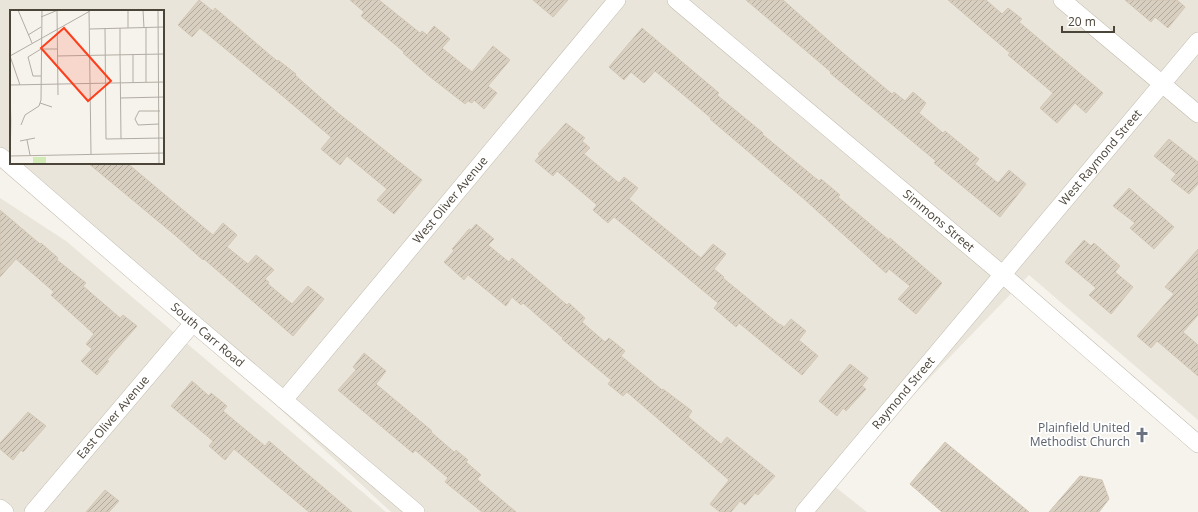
<svg xmlns="http://www.w3.org/2000/svg" width="1198" height="512" viewBox="0 0 1198 512" font-family="'Open Sans',sans-serif">
<style>
.residential{fill:#eae5da}
.building{fill:url(#building-hatch);stroke:#d3c7b4}
.lines{fill:none;stroke-linecap:round;stroke-linejoin:round}
.minor-casing{stroke:#c2bbae;stroke-width:18}
.minor{stroke:#fff;stroke-width:17}
.labels{text-anchor:middle;stroke-width:3.5;stroke-linejoin:round;paint-order:stroke}
.street-label{font-size:12px;fill:#4b4439;stroke:#fff}
.worship-label{font-size:12px;fill:#5b616d;stroke:#fff;text-anchor:end}
.inset-road{fill:none;stroke:#b2ada4;stroke-width:1}
.view{fill:#fc3f1d;fill-opacity:0.15;stroke:#fc3f1d;stroke-width:2}
.inset-edge{fill:none;stroke:#4b4439;stroke-width:2}
</style>
<defs>
<pattern id="building-hatch" width="6" height="6" patternUnits="userSpaceOnUse"><rect width="6" height="6" fill="#d8cfc1"/><path d="M-1 1l2-2M0 6l6-6M5 7l2-2" fill="none" stroke="#b1aa9e"/></pattern>
</defs>
<rect width="100%" height="100%" fill="#f6f3ec"/>
<path class="residential" d="M0,0H1198V420L1029,275L829,482L867,512H391L16,163H163V11H11V158L0,148Z
M0,198L66,241L386,512H0Z"/>
<path class="building" d="M199,0L213,11L215,8L277,61L278,60L296,74L295,75L338,113L422,180L394,214L377,200L387,189L347,156L340,165L321,149L331,137L279,93L200,28L192,37L178,25Z
M350,0H379L420,33L422,31L427,35L434,26L450,39L442,48L472,72L493,46L510,60L488,86L497,93L484,109L474,100L472,103L468,101L465,104L429,76L403,53L404,52L361,16L364,12Z
M533,0H568L553,17Z
M746,0H783L836,47L892,94L894,92L905,101L913,92L926,103L919,113L943,133L945,131L979,159L975,164L998,183L1009,170L1026,184L1000,217L934,163L936,161L830,73L831,72Z
M948,0H986L1002,14L1008,8L1022,19L1019,22L1103,93L1086,113L1075,103L1057,123L1040,108L1053,93L1008,55L1010,53Z
M1125,0H1177L1185,7L1168,28L1155,17L1151,22Z
M642,28L719,93L717,95L763,133L762,134L819,181L821,179L840,195L838,197L889,240L890,238L942,283L916,314L898,299L910,286L889,269L886,273L804,199L710,119L711,118L655,71L644,83L631,72L624,80L609,67Z
M566,123L585,138L582,141L590,148L584,154L619,183L624,177L638,188L629,199L701,258L713,244L726,254L714,269L724,277L723,278L780,325V324L784,327L791,319L806,331L799,340L818,356L802,375L739,323L736,327L714,308L718,303L614,217L608,223L593,210L597,205L557,171L553,176L535,161L540,155L538,154Z
M1169,139L1198,162V184L1189,194L1171,180L1176,174L1154,156Z
M88,163H127L213,235L223,223L237,235L227,247L248,264L256,255L274,270L265,279L269,282L268,284L292,304L308,286L324,299L293,336L204,259L203,260L176,236Z
M1129,188L1174,227L1154,249L1130,228L1135,223L1113,206Z
M0,210L40,244L41,243L58,258L57,260L86,283L83,286L120,318L123,315L137,326L107,360L109,361L97,375L81,361L92,349L86,344L94,334L51,295L54,292L16,259L0,277Z
M476,224L494,239L488,245L509,262L512,258L567,305L569,303L585,318L582,322L605,342L609,338L625,351L621,356L655,384L662,390L663,389L692,411L688,417L721,444L727,437L775,476L758,495L755,493L745,505L740,501L731,512H720L710,504L729,480L627,392L623,396L608,384L611,380L562,339L563,338L523,303L521,305L512,297L506,306L468,275L464,280L444,262L454,251L452,249L469,229L471,230Z
M1084,240L1091,246L1094,243L1120,266L1115,272L1133,287L1111,314L1089,295L1096,288L1065,262Z
M1198,249V315L1183,332L1198,345V376L1157,341L1151,348L1137,336L1174,294L1165,287Z
M364,353L386,371L376,384L432,431L431,432L454,452L456,450L468,460L466,462L481,475L477,479L516,512H482L445,482L448,478L415,450L413,453L338,390L356,370L353,367Z
M850,364L868,378L862,386L866,389L846,411L843,408L837,416L819,401Z
M192,381L209,396L211,393L227,406L223,411L265,446L269,441L352,512H309L234,449L225,460L209,446L213,441L171,406Z
M28,412L46,426L23,452L21,450L13,460L0,449V443Z
M945,442L1029,512H942L910,484Z
M1080,476L1102,480L1109,499L1099,512H1049Z
M105,490L119,501L109,512H86Z"/>
<g class="lines">
<defs>
<g id="minor">
<path id="s1" d="M676,0L1002,274L1198,444"/>
<path d="M1062,0L1198,114"/>
<path id="s2" d="M0,156L193,323L416,512"/>
<path id="s3" d="M284,400L617,0"/>
<path d="M0,508L5,512"/>
<path id="s4" d="M33,512L193,323"/>
<path id="s5" d="M804,512L1198,41"/>
</g>
</defs>
<use href="#minor" class="minor-casing"/>
<use href="#minor" class="minor"/>
</g>
<defs>
<symbol id="church-bare" viewBox="-9 -9 18 18"><path d="M-1.2-6h2.4v3.5h3.3v2.4h-3.3V6h-2.4V-.1h-3.3v-2.4h3.3Z" fill="#6b7280" stroke="#fff" stroke-width="2.5" paint-order="stroke"/></symbol>
</defs>
<g fill-rule="evenodd">
<use href="#church-bare" x="1131" y="424" width="22" height="22"/>
</g>
<g class="labels">
<g class="street-label">
<text dy="4" stroke="none"><textPath href="#s5" startOffset="462">West Raymond Street</textPath></text>
<text dy="4" stroke="none"><textPath href="#s3" startOffset="260">West Oliver Avenue</textPath></text>
<text dy="4" stroke="none"><textPath href="#s1" startOffset="343">Simmons Street</textPath></text>
<text dy="4" stroke="none"><textPath href="#s2" startOffset="274">South Carr Road</textPath></text>
<text dy="4" stroke="none"><textPath href="#s5" startOffset="155">Raymond Street</textPath></text>
<text dy="4" stroke="none"><textPath href="#s4" startOffset="124">East Oliver Avenue</textPath></text>
</g>
<g class="worship-label">
<text x="1130" y="432">Plainfield United<tspan x="1130" dy="14">Methodist Church</tspan></text>
</g>
</g>
<g transform="translate(10 10)">
<rect width="154" height="154" fill="#f6f3ec"/>
<path d="M0,84L2,112L0,146Z" fill="#d2eab5"/>
<path d="M23,147H36V154H23Z" fill="#d2eab5"/>
<path class="inset-road" d="M8,0L22,33M47,0L48,85M79,0L81,144M118,0V18M133,0L134,18M148,0L149,154M31,7L48,0M95,18L96,129L154,128M110,18V45M136,18V72M80,19L154,17M18,25L31,17M123,44V73M110,45L111,129M0,46L80,1M0,46L10,75M47,46L154,44M31,66H23L18,47L31,39H47M0,75L154,72M111,88L154,87M30,93L42,97M149,114L128,115L125,109L129,101H150M11,115L15,105L29,96L31,90L32,0M17,130L20,145M10,131L25,128M0,146L154,143"/>
<path class="view" d="M54,18L101,71L78,91L31,38Z"/>
<rect width="154" height="154" class="inset-edge"/>
</g>
<path d="M1062 26v6h52v-6" fill="none" stroke="#4b4439" stroke-width="2"/>
<text x="1068" y="26" font-size="12" fill="#4b4439" stroke="#ffffff" stroke-width="3" paint-order="stroke">20 m</text>
</svg>
